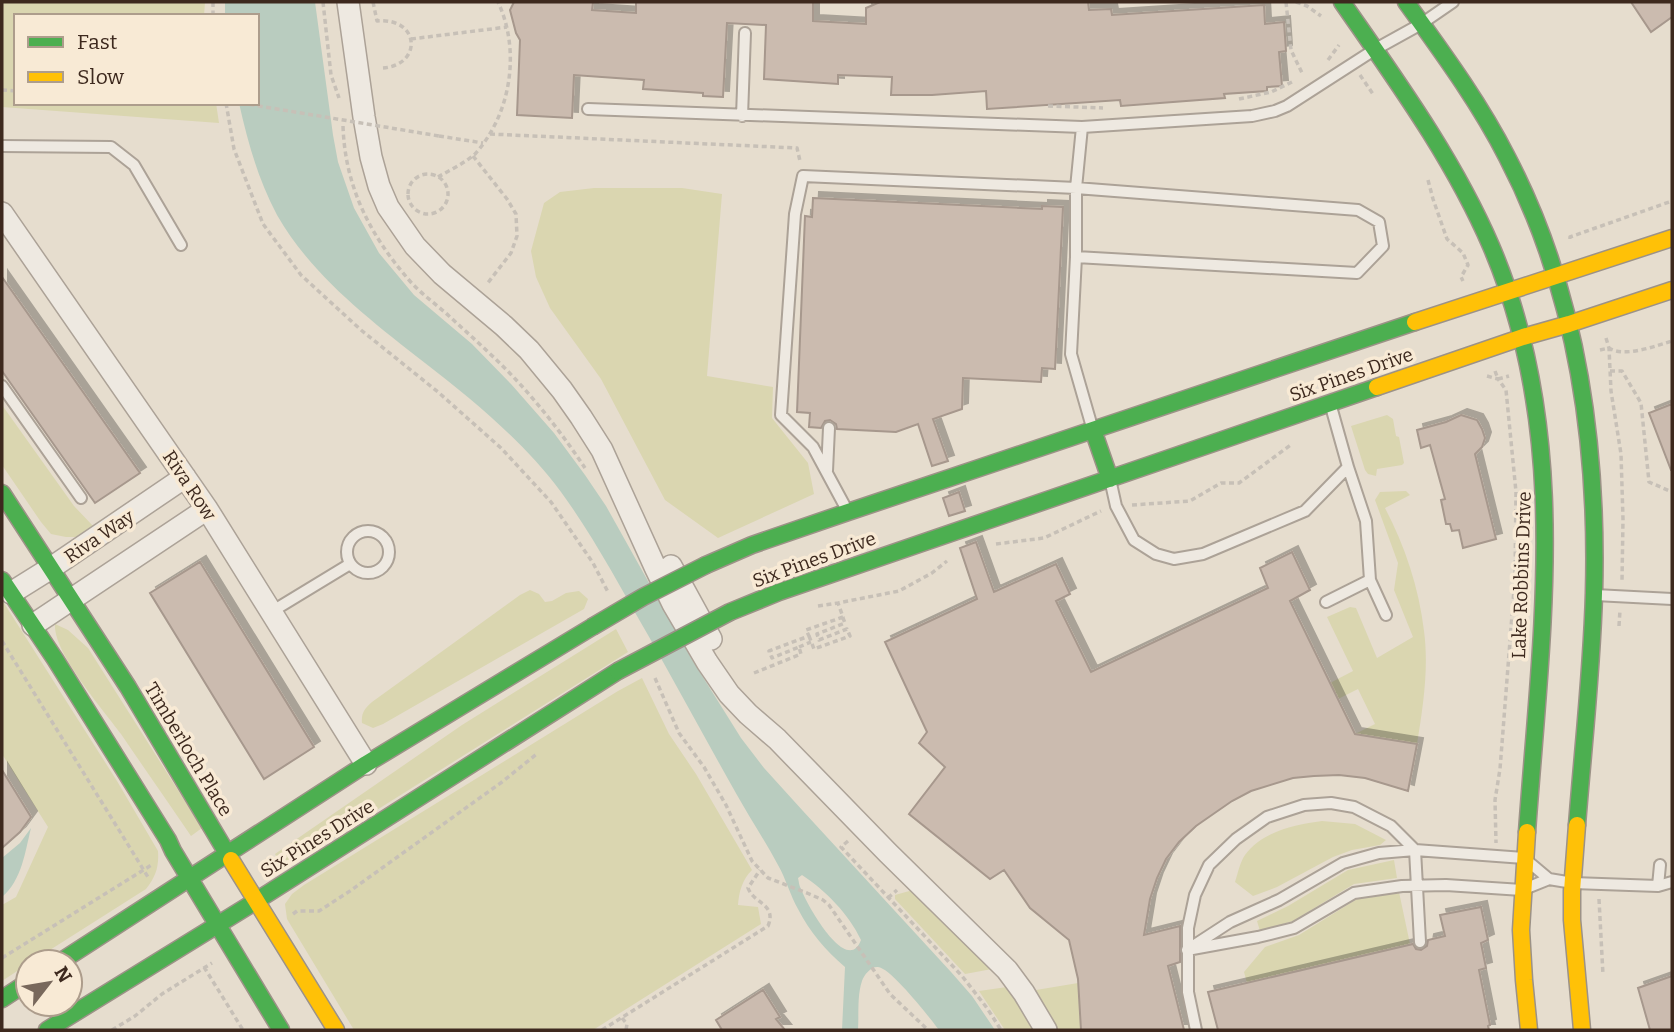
<svg xmlns="http://www.w3.org/2000/svg" width="1674" height="1032" viewBox="0 0 1674 1032" font-family="Bitter,serif">
<style>
.green{fill:#dad6b0}
.water{fill:#b9ccbf;fill-rule:evenodd}
.building{fill:#cbbbaf;stroke:#a7988d;stroke-width:2;filter:url(#shadow)}
.lines{fill:none;stroke-linecap:round;stroke-linejoin:round}
.lane-casing{stroke:#aca297;stroke-width:14}
.street-casing{stroke:#aca297;stroke-width:24}
.fast-casing{stroke:#9c9287;stroke-width:19}
.slow-casing{stroke:#9c9287;stroke-width:19}
.path{stroke:#c7c0b7;stroke-width:3.5;stroke-dasharray:5 3.5;stroke-linecap:butt}
.lane{stroke:#eee9e1;stroke-width:10}
.street{stroke:#eee9e1;stroke-width:21}
.fast{stroke:#4caf50;stroke-width:16}
.slow{stroke:#ffc107;stroke-width:16}
.fast-bridge-casing{stroke:#9c9287;stroke-width:19;stroke-linecap:butt}
.path-bridge{stroke:#c7c0b7;stroke-width:3.5;stroke-dasharray:5 3.5;stroke-linecap:butt}
.fast-bridge{stroke:#4caf50;stroke-width:16}
.labels{text-anchor:middle;stroke-width:7;stroke-linejoin:round;paint-order:stroke}
.street-label{font-size:19px;fill:#3d291e;stroke:#f8ead5}
</style>
<defs>
<filter id="shadow"><feDropShadow dx="6" dy="-6" stdDeviation="0" flood-color="#0004"/></filter>
</defs>
<rect width="100%" height="100%" fill="#e6ddce"/>
<path class="green" d="M2,2H205L204,16H16V103H216L219,123L2,107Z
M594,188H682L722,194L707,376L773,387L772,418L808,463L814,494L718,538L665,500L601,379L550,308L536,277L531,251L544,203L560,192Z
M2,405L74,506L94,527L78,537H66L51,534L41,522L2,465Z
M1387,415L1393,419L1396,436L1399,437L1404,463L1402,465L1377,469L1376,476L1368,474L1365,470L1351,426Z
M1406,491L1410,495L1385,508C1405,546 1419,588 1424,631C1429,668 1423,707 1417,744L1355,734L1375,724L1358,689L1338,699L1330,683L1353,671L1327,617L1350,607L1356,608L1377,658L1413,637L1394,590L1398,563L1375,500L1380,492Z
M530,590L539,594L545,602L552,601L566,593L579,591L588,599L584,609L383,724L373,728L362,723C361,713 365,708 372,702L520,595Z
M2,600L117,781L158,851C159,867 156,876 146,889L31,962H28V964L2,981V905L16,897L48,827L2,754Z
M55,624L68,630L88,648L202,828L191,836C168,802 144,768 121,734C103,709 53,653 55,624Z
M616,629L628,652L283,869L275,854L462,725Z
M642,678L669,734L696,774L752,870C742,880 739,892 738,905L758,907L761,924L593,1030H354L287,919L285,904L292,894L304,885L618,691Z
M1322,821L1355,824L1386,840L1380,845L1352,850L1333,857L1277,887L1253,896L1235,882C1238,873 1240,862 1245,855C1263,831 1294,825 1322,821Z
M1394,860L1397,878L1354,884L1293,921L1260,931L1257,921L1288,906L1348,870Z
M913,890L992,969L965,974L895,899V895Z
M1399,892L1410,944L1247,983L1244,972L1265,947L1299,935L1357,899Z
M1078,983L1081,1030H1057L1036,990Z
M1007,987L1020,1004L1033,1030H1005L979,991Z"/>
<path class="water" d="M225,2H315L333,135L338,162L354,208L379,253L414,295L472,344L511,384L554,433L585,475L606,506L691,658L741,738L764,768L803,811L951,972L972,996L995,1030H939C930,1018 891,968 878,967C871,966 864,975 862,981C857,996 859,1014 858,1030H842L845,967C825,950 810,932 798,909C790,895 786,879 778,865C765,841 750,818 737,795C707,742 678,688 648,635C620,587 594,537 561,492C524,442 474,401 425,363C370,320 312,276 277,215C258,179 248,143 239,103H257V16H225ZM802,875C825,890 849,914 861,940C847,977 806,903 801,889C799,886 799,882 798,878Z
M31,828C25,852 22,880 2,897V858L20,843Z"/>
<path class="building" d="M514,2H593L592,10L636,13V2H813V21L866,24V8L880,2H1088L1089,10L1111,9L1112,15L1264,5L1265,24L1284,22L1286,51L1279,52L1282,86L1267,87V91L1224,94L1225,98L1121,106L1120,100L987,109L986,91L932,95H891L892,77L838,75V84L764,79L766,25L727,23L723,97L703,96V93L643,89L644,80L574,75L572,118L517,115L520,40L516,33L510,10Z
M1631,2H1672V17L1651,32Z
M813,198L1042,209V206L1063,207L1055,369L1042,368L1041,382L963,378L962,409L933,419L948,461L932,466L918,424L896,432L837,429L836,424L830,420L825,421L821,428L809,427L810,413L797,412L805,216L812,217Z
M2,277L140,473L95,503L2,371Z
M1672,404V470H1671L1649,413Z
M1461,415L1477,420L1482,429L1485,438L1482,447L1475,454L1496,539L1463,548L1459,530L1452,531L1450,524H1446L1441,500L1445,499L1430,445L1421,448L1417,430L1446,422Z
M959,492L965,511L949,516L943,498Z
M976,542L994,592L1056,564L1070,594L1056,601L1091,672L1268,588L1260,568L1292,552L1310,590L1290,601L1355,734L1417,744L1408,791L1365,778L1339,775L1314,776L1293,778L1251,791L1232,801L1196,826L1179,842L1166,859L1157,878L1150,899L1144,935L1180,926V962L1168,966L1184,1030H1081L1078,979L1069,940L1030,908L1004,870L990,879L909,814L945,767L919,743L927,732L885,642L977,599L960,548Z
M200,562L314,747L264,779L150,593Z
M2,770L31,817L20,832L2,848Z
M1481,907L1488,940L1481,943L1486,968L1479,970L1490,1025L1488,1026L1489,1030H1218L1208,992L1413,944L1416,949L1421,950L1427,946L1428,940L1445,936L1440,915Z
M1672,976V1030H1650L1638,988Z
M763,990L780,1017L776,1019L785,1030H722L716,1020Z"/>
<g class="lines">
<defs>
<path id="lane" d="M588,109L1082,127
M742,116L745,33
M2,146L111,147L134,165L181,245
M1076,257V188L1082,127L1252,116L1275,111L1287,106L1374,50L1421,24L1453,2
M2,386L81,498
M827,471L829,428
M1110,479L1116,506L1134,540L1156,554L1174,559L1203,554L1305,511L1348,467L1330,403
M847,510L813,447L781,415L795,214L803,176L1076,188L1358,210L1379,222L1383,246L1357,273L1076,257L1071,354L1092,427
M347 552a21 21 0 1 1 42 0a21 21 0 1 1-42 0Z
M1370,580L1386,615
M1595,595L1672,599
M1326,602L1370,580L1366,521L1348,467
M271,612L350,564
M1549,879L1524,858L1415,850L1379,853L1343,863L1279,900L1230,922L1187,950L1258,937L1294,928L1354,893L1402,886L1446,885L1522,890L1549,879L1573,883L1658,886L1672,882
M1658,886L1660,865
M1196,1030L1188,992V928L1195,895L1209,865L1236,839L1267,817L1304,805L1331,803L1354,807L1391,826L1415,850L1420,942"/>
<path id="street" d="M348,2L364,117L371,157L379,186L388,207L415,246L442,274L504,326L529,350L562,390L581,417L602,450L656,569L673,604L707,662L729,694L748,714L777,739L888,853L1007,970L1024,993L1046,1030
M2,213L207,509L366,764
M671,566L711,639
M11,593L51,568L185,477
M33,625L207,509"/>
<path id="fast" d="M1342,2C1396,80 1453,158 1491,246C1572,435 1541,633 1527,832
M1406,2C1442,52 1479,102 1507,157C1577,291 1598,444 1594,593C1592,670 1583,748 1577,825
M1093,430L1110,479
M2,493L128,687L231,860
M706,565L752,545L848,512L1415,322
M2,580L55,659L168,840L173,851L281,1030
M730,612L779,592L1377,387
M60,962L366,764L592,627
M2,999L28,982
M47,1030L256,901L618,671"/>
<path id="slow" d="M1415,322L1672,238
M1377,387L1523,337L1569,324L1672,290
M1577,825L1572,891V920L1582,1030
M1527,832L1521,930L1524,980L1529,1030
M231,860L336,1030"/>
</defs>
<use href="#lane" class="lane-casing"/>
<use href="#street" class="street-casing"/>
<use href="#fast" class="fast-casing"/>
<use href="#slow" class="slow-casing"/>
<path class="path" d="M213,2V16
M323,2L331,75L339,98
M373,2L377,21C420,17 423,65 383,68
M1286,2L1291,50L1303,75
M1296,2L1307,6L1321,16
M411,39L507,27
M1328,60L1339,45
M1360,75L1373,94
M2,90L16,91
M1239,99L1271,92L1292,82
M226,103L234,149L263,224L301,275L361,330L438,392L501,448L551,502L593,563L608,592
M1048,106L1103,108
M343,126C345,187 370,235 409,280C421,294 436,304 449,316C473,338 498,360 519,383C543,409 565,438 585,468
M490,134L797,148L800,161
M439,136L483,143
M473,156L507,199L516,214L517,236L511,253L487,284
M408 194a20 20 0 1 1 40 0a20 20 0 1 1-40 0Z
M438,177C450,170 465,163 475,154C511,114 521,51 498,2
M1428,180L1433,199L1447,239L1463,253L1468,265L1461,277L1463,281
M1570,239V237L1672,201
M1606,338L1609,348L1611,391L1621,454L1623,519L1622,581
M1600,350L1609,348C1623,358 1656,346 1672,341
M1495,371L1498,379L1509,376
M1610,371H1622L1641,403L1649,482L1672,492
M1487,376L1498,379L1506,390L1516,492L1515,577L1500,769L1495,800L1496,843
M1132,505L1190,501L1221,483H1239L1292,444
M996,544L1044,538L1101,511
M818,606L838,603L899,591L932,573L947,561
M1619,626L1620,610
M809,636L814,649L850,636L847,629L819,640L817,634L845,623L843,618
M2,641L148,877
M799,647L811,642
M754,673L801,654L799,647L772,658L769,651L809,636L806,630L843,617L838,603
M655,678L679,733L704,767L726,805L752,861L768,878L807,893L823,900L829,905L890,994L928,1030
M848,841L841,847L962,976L987,1008L1001,1030
M888,898L897,890
M1599,899L1603,975
M293,914L297,911H319L350,891L502,782L538,753
M2,958L153,864
M204,967L243,1030
M622,1018L627,1024L626,1030
M112,1030L135,1016L162,994L212,963
M602,1030L768,926C777,904 754,904 748,888L760,870"/>
<use href="#lane" class="lane"/>
<use href="#street" class="street"/>
<use href="#fast" class="fast"/>
<use href="#slow" class="slow"/>
<defs>
<path id="fast-bridge" d="M592,627L643,597L706,565
M618,671L730,612"/>
</defs>
<use href="#fast-bridge" class="fast-bridge-casing"/>
<path class="path-bridge" d="M241,103L439,136"/>
<use href="#fast-bridge" class="fast-bridge"/>
</g>
<g class="labels">
<g class="street-label">
<text transform="translate(1351 374) rotate(-19)" y="7">Six Pines Drive</text>
<text transform="translate(190 485) rotate(56)" y="7">Riva Row</text>
<text transform="translate(99 536) rotate(-34)" y="7">Riva Way</text>
<text transform="translate(814 559) rotate(-20)" y="7">Six Pines Drive</text>
<text transform="translate(1521 575) rotate(-88)" y="7">Lake Robbins Drive</text>
<text transform="translate(189 749) rotate(59)" y="7">Timberloch Place</text>
<text transform="translate(317 838) rotate(-32)" y="7">Six Pines Drive</text>
</g>
</g>
<rect width="1674" height="1032" fill="none" stroke="#3d291e" stroke-width="7"/>
<rect x="14" y="14" width="245" height="91" fill="#f8ead5" stroke="#ad9d8c" stroke-width="2"/>
<rect x="28" y="37" width="35" height="10" fill="#4caf50" stroke="#ad9d8c" stroke-width="2"/>
<text x="77" y="49" font-size="21" fill="#3d291e">Fast</text>
<rect x="28" y="72" width="35" height="10" fill="#ffc107" stroke="#ad9d8c" stroke-width="2"/>
<text x="77" y="84" font-size="21" fill="#3d291e">Slow</text>
<g transform="translate(49 983) rotate(59)"><circle r="33" fill="#f8ead5" stroke="#ad9d8c" stroke-width="2"/>
<path d="M0-5L12 26L0 18L-12 26Z" fill="#78685c"/>
<text y="-10" font-size="19" font-weight="bold" text-anchor="middle" fill="#3d291e">N</text>
</g>
</svg>
